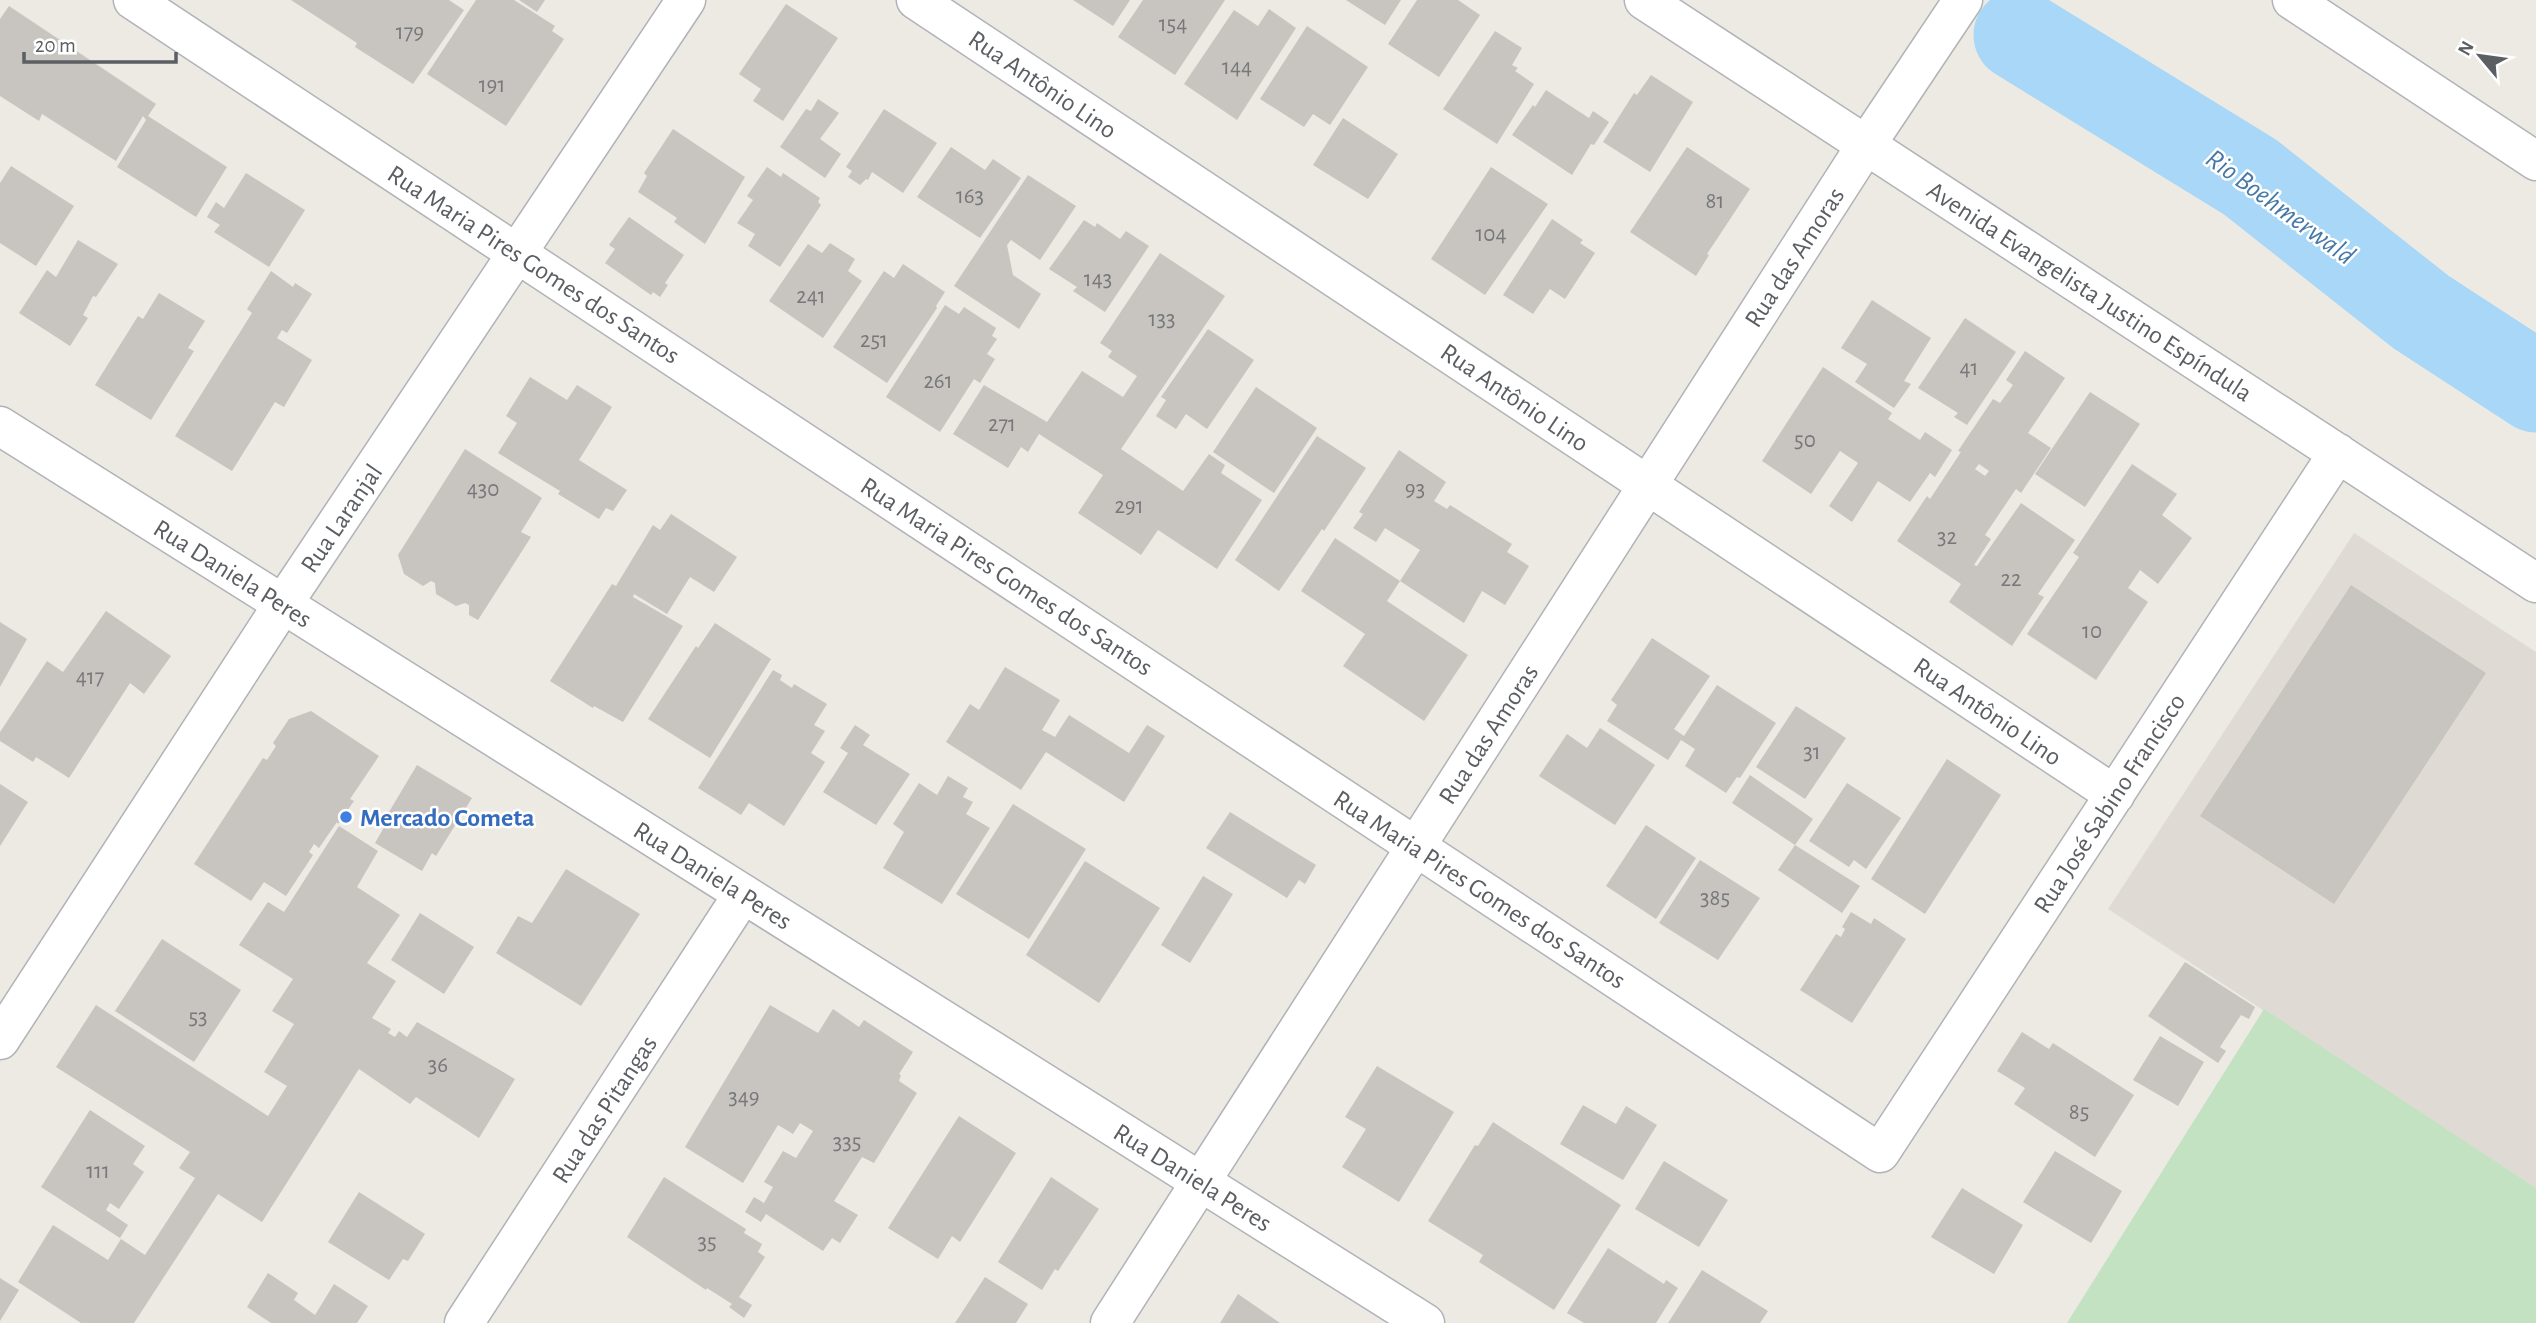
<svg xmlns="http://www.w3.org/2000/svg" width="2536" height="1323" viewBox="0 0 2536 1323" font-family="'Alegreya Sans',sans-serif">
<style>
.education{fill:#dfdbd4}
.green{fill:#c2e2c1}
.lines{fill:none;stroke-linecap:round;stroke-linejoin:round}
.river{stroke:#a8d7f7;stroke-width:91}
.building{fill:#c8c4c0;fill-rule:evenodd}
.minor-casing{stroke:#b0b3b7;stroke-width:41}
.tertiary-casing{stroke:#b0b3b7;stroke-width:41}
.minor{stroke:#fff;stroke-width:38}
.tertiary{stroke:#fff;stroke-width:38}
.shop-dot{fill:#3f7fe0;stroke:#fff;stroke-width:2.5}
.labels{text-anchor:middle;stroke-width:5;stroke-linejoin:round;paint-order:stroke}
.number-label{font-size:23px;fill:#76787a}
.street-label{font-size:26px;fill:#5b5e62;stroke:#fff}
.shop-label{font-size:26px;font-weight:bold;fill:#366cbe;stroke:#fff;text-anchor:start}
.water-label{font-size:28px;font-style:italic;fill:#4779a6;stroke:#fff}
</style>
<rect width="100%" height="100%" fill="#eceae3"/>
<path class="education" d="M2354,533L2536,652V1188L2108,909Z"/>
<path class="green" d="M2264,1009L2536,1188V1323H2067Z"/>
<g class="lines">
<path class="river" d="M2019,35L2250,177L2421,312L2536,387"/>
</g>
<path class="building" d="M291,0H449L464,10L413,84L355,47L357,43Z
M476,0H514L555,26L552,31L564,39L506,126L427,74Z
M519,0H545L537,12Z
M1073,0H1130L1113,26Z
M1143,0H1225L1175,75L1118,37Z
M1346,0H1401L1385,25Z
M1417,0H1458L1480,15L1439,77L1388,44Z
M786,4L838,38L783,121L753,101L761,89L739,74Z
M9,6L156,104L148,116L227,167L196,217L117,167L146,120L143,116L116,161L42,114L39,121L0,96V19Z
M1269,9L1296,28L1237,120L1184,84L1234,10L1258,26Z
M1307,26L1368,67L1330,125L1313,114L1304,127L1260,99Z
M1495,31L1522,48L1512,65L1518,68L1515,71L1534,84L1497,144L1443,109Z
M1651,75L1693,102L1650,172L1603,142L1634,93L1637,95Z
M1546,90L1589,118L1593,111L1609,122L1594,145L1591,144L1572,175L1512,135L1533,105L1535,107Z
M818,99L839,113L820,139L841,154L825,178L780,147L806,109L811,111Z
M884,109L937,143L903,193L872,172L868,180L866,179L860,185L848,177L852,171L846,167Z
M1343,118L1398,154L1368,199L1313,165Z
M673,129L745,177L705,244L674,222L677,218L638,192L647,176L644,173Z
M951,147L985,170L993,159L1021,178L980,238L917,197Z
M1687,147L1750,189L1707,254L1709,255L1696,276L1630,232Z
M11,166L74,206L36,266L0,243V183Z
M767,167L781,177L783,173L820,198L818,202L821,205L780,267L748,246L755,234L737,223L753,200L747,196Z
M1491,167L1548,204L1485,295L1431,259Z
M246,173L305,210L269,267L214,232L220,225L207,217L216,202L224,208Z
M1028,175L1076,206L1040,260L1011,240L1007,245L1013,275L1041,294L1019,329L954,286Z
M629,217L684,255L665,283L668,285L660,297L653,292L651,295L605,263L615,249L609,245Z
M1552,219L1583,240L1580,243L1595,253L1565,299L1550,289L1533,314L1503,295Z
M1084,220L1095,227L1097,223L1120,239L1126,231L1149,246L1105,312L1073,291L1077,287L1049,269Z
M78,240L118,264L96,297L93,296L83,315L88,318L70,346L19,313L47,270L56,277Z
M830,243L855,259L848,271L862,281L823,338L769,301L808,244L822,253Z
M1160,253L1225,296L1121,449L1183,491L1209,454L1225,465L1221,473L1262,500L1217,569L1158,530L1141,555L1078,513L1103,475L1039,434L1028,452L1021,447L1008,468L953,434L984,385L1047,422L1082,371L1123,397L1137,376L1108,357L1112,351L1100,343Z
M903,264L945,292L936,306L937,308L887,383L833,347L884,271L894,278Z
M271,271L293,287L295,283L312,294L287,333L282,330L277,338L312,360L284,407L275,402L232,471L175,436L252,313L247,309Z
M159,293L205,321L188,348L194,351L151,420L95,385L138,316L143,319Z
M1872,300L1931,338L1904,381L1911,384L1894,408L1855,382L1867,364L1841,348Z
M945,305L959,314L964,307L996,328L992,336L997,339L987,354L995,359L980,383L974,379L940,432L886,397Z
M1965,318L2016,352L1967,425L1954,417L1958,413L1918,388Z
M1208,329L1254,360L1207,429L1186,414L1176,429L1156,416L1166,400L1161,397Z
M2025,351L2065,378L2028,433L2051,448L2021,493L2016,489L1985,535L1991,539L1974,565L1977,566L2021,503L2075,540L2038,594L2044,597L2012,646L1949,602L1961,584L1897,541L1927,496L1930,499L1961,452L1958,451L1993,399L2000,403L2013,385L2006,380ZM1979,464L1989,471L1985,476L1975,469Z
M1823,367L1892,413L1888,419L1920,440L1925,432L1952,450L1935,477L1930,473L1910,502L1878,481L1852,522L1829,506L1858,463L1840,451L1811,494L1762,461Z
M530,377L567,400L577,385L612,407L579,460L627,490L613,511L606,508L599,519L558,494L560,491L498,453L517,423L506,416Z
M1256,387L1317,428L1274,493L1213,452Z
M2090,392L2140,424L2085,507L2035,474Z
M1317,436L1366,468L1324,531L1322,529L1279,591L1235,560Z
M465,449L542,498L521,532L531,537L478,620L469,615V605L465,603L456,606L436,594L435,583L431,581L423,586L404,574L398,555Z
M1399,450L1446,482L1434,501L1447,509L1450,505L1512,544L1507,552L1529,566L1505,605L1482,591L1464,623L1400,581L1387,601L1468,655L1424,721L1343,666L1365,634L1301,591L1335,538L1400,581L1420,550L1385,528L1376,542L1353,528L1363,514L1359,512Z
M2132,464L2177,494L2162,515L2192,538L2158,584L2140,570L2128,588L2148,602L2096,680L2027,634L2079,557L2073,553Z
M671,514L737,557L714,592L690,577L667,614L634,594L633,597L683,626L623,722L594,706L593,708L550,681L612,584L616,586L653,525L660,530Z
M2351,585L2486,673L2334,904L2200,816Z
M106,611L171,656L144,694L130,683L69,778L36,757L33,762L0,741V732L47,661L63,672Z
M0,622L27,639L0,687Z
M715,623L771,659L710,758L648,719L696,646L698,648Z
M1652,638L1710,676L1674,729L1684,736L1717,685L1776,723L1740,778L1737,777L1726,793L1685,766L1695,749L1681,740L1668,760L1607,721L1617,705L1611,700Z
M1005,667L1060,700L1042,730L1055,737L1069,715L1129,753L1147,725L1165,736L1124,802L1046,752L1021,790L946,742L970,704L979,710Z
M773,670L782,675L780,680L792,688L794,684L827,704L814,725L825,731L811,753L825,762L784,826L749,803L741,815L698,788Z
M1796,706L1846,738L1805,799L1756,767Z
M311,711L379,756L350,799L354,801L338,824L337,822L319,848L314,844L309,852L313,855L286,896L264,882L251,901L194,864L263,758L267,760L276,746L273,743L289,719Z
M855,725L870,735L863,745L910,774L876,825L823,792L848,753L840,748Z
M1600,728L1655,765L1615,825L1539,776L1567,734L1587,748Z
M1947,759L2001,795L1925,914L1871,879Z
M417,765L472,798L436,856L432,853L422,871L375,843L386,824L383,822Z
M1750,775L1813,819L1795,845L1732,803Z
M948,776L968,788L963,797L973,802L966,814L990,828L942,904L883,868L904,832L893,824L919,783L937,795Z
M1847,783L1901,818L1866,869L1854,860L1849,867L1809,841Z
M0,784L28,802L0,846Z
M1013,804L1086,849L1029,939L956,894Z
M1230,812L1316,865L1305,884L1299,880L1287,898L1206,848Z
M1646,825L1696,858L1656,919L1606,886Z
M339,826L378,851L357,887L400,915L367,963L396,981L372,1018L391,1029L388,1033L395,1037L399,1031L407,1037L417,1022L515,1079L479,1138L416,1097L410,1104L359,1069L262,1222L218,1194L134,1323H81L18,1282L53,1225L108,1260L121,1239L145,1255L195,1178L179,1168L190,1152L56,1067L96,1005L268,1116L287,1086L264,1072L294,1024L272,1011L293,979L239,945L268,902L284,912Z
M1795,845L1860,886L1842,913L1778,870Z
M1700,860L1760,898L1718,960L1659,923Z
M1085,861L1160,908L1099,1003L1026,955Z
M566,869L640,914L581,1006L496,953L518,916L532,923Z
M1203,876L1233,894L1190,963L1161,945Z
M1851,912L1871,924L1874,918L1906,939L1852,1023L1800,990L1836,934L1841,937L1845,929L1842,927Z
M420,913L474,947L444,994L391,960Z
M162,939L241,990L194,1062L115,1011Z
M2185,962L2255,1007L2249,1019L2241,1015L2220,1047L2226,1051L2218,1063L2148,1016Z
M770,1005L818,1033L833,1009L859,1027L864,1020L913,1052L899,1074L901,1075L899,1081L917,1093L874,1163L862,1157L834,1201L858,1215L840,1243L832,1238L823,1251L766,1214L761,1222L745,1212L754,1197L764,1203L773,1187L764,1182L783,1151L796,1158L813,1131L800,1123L793,1134L778,1125L743,1183L685,1147Z
M2022,1032L2049,1049L2053,1043L2134,1095L2095,1157L2014,1104L2025,1088L1997,1071Z
M2160,1036L2204,1062L2178,1106L2133,1080Z
M1377,1066L1454,1112L1399,1202L1342,1167L1366,1129L1345,1117Z
M1583,1105L1616,1124L1626,1106L1657,1125L1623,1180L1560,1144Z
M90,1110L145,1146L133,1164L144,1172L119,1209L110,1203L106,1210L128,1225L120,1238L41,1187Z
M959,1116L1016,1153L960,1242L952,1236L938,1259L888,1228Z
M1493,1122L1621,1205L1554,1310L1479,1262L1483,1255L1428,1221L1475,1145L1478,1146Z
M2055,1151L2122,1191L2091,1243L2023,1202Z
M1664,1161L1728,1200L1699,1247L1635,1209Z
M664,1177L746,1229L744,1233L762,1244L758,1252L765,1257L739,1297L752,1305L744,1318L729,1307L732,1304L707,1288L706,1290L627,1237Z
M1051,1177L1099,1209L1058,1271L1055,1269L1042,1290L998,1262Z
M1962,1188L2023,1225L1994,1274L1931,1237Z
M359,1192L425,1234L408,1261L403,1259L389,1280L328,1242Z
M1608,1248L1664,1284L1666,1280L1678,1288L1656,1323H1584L1567,1313Z
M1702,1270L1768,1311L1760,1323H1668Z
M268,1273L298,1293L294,1300L315,1315L334,1284L368,1306L357,1323H271L247,1307Z
M985,1277L1028,1304L1016,1323H955Z
M0,1278L19,1290L0,1321Z
M1238,1294L1280,1323H1220Z"/>
<g class="lines">
<defs>
<path id="minor" d="M133,0L1880,1153L2338,453
M916,0L2115,795
M2292,0L2536,161
M0,1040L283,604
M464,1323L743,894
M1110,1323L1866,145L2536,583"/>
<path id="tertiary" d="M1644,0L1866,145L1963,0
M0,426L1425,1323
M283,604L686,0"/>
</defs>
<use href="#minor" class="minor-casing"/>
<use href="#tertiary" class="tertiary-casing"/>
<use href="#minor" class="minor"/>
<use href="#tertiary" class="tertiary"/>
</g>
<circle class="shop-dot" cx="346" cy="817" r="7"/>
<g class="labels">
<g class="number-label">
<text x="1173" y="31">154</text>
<text x="410" y="39">179</text>
<text x="1237" y="74">144</text>
<text x="492" y="92">191</text>
<text x="970" y="203">163</text>
<text x="1715" y="208">81</text>
<text x="1491" y="241">104</text>
<text x="1098" y="286">143</text>
<text x="811" y="303">241</text>
<text x="1162" y="326">133</text>
<text x="874" y="347">251</text>
<text x="1969" y="375">41</text>
<text x="938" y="388">261</text>
<text x="1002" y="431">271</text>
<text x="1805" y="447">50</text>
<text x="483" y="496">430</text>
<text x="1415" y="496">93</text>
<text x="1129" y="513">291</text>
<text x="1947" y="544">32</text>
<text x="2011" y="586">22</text>
<text x="2092" y="638">10</text>
<text x="90" y="684">417</text>
<text x="1812" y="759">31</text>
<text x="1715" y="905">385</text>
<text x="198" y="1024">53</text>
<text x="438" y="1072">36</text>
<text x="744" y="1104">349</text>
<text x="2079" y="1119">85</text>
<text x="847" y="1149">335</text>
<text x="98" y="1178">111</text>
<text x="707" y="1249">35</text>
</g>
<g class="street-label">
<text transform="translate(1043 84) rotate(34)" y="9">Rua Antônio Lino</text>
<text transform="translate(1794 257) rotate(-57)" y="9">Rua das Amoras</text>
<text transform="translate(534 264) rotate(33)" y="9">Rua Maria Pires Gomes dos Santos</text>
<text transform="translate(2090 291) rotate(33)" y="9">Avenida Evangelista Justino Espíndula</text>
<text transform="translate(1515 397) rotate(34)" y="9">Rua Antônio Lino</text>
<text transform="translate(341 518) rotate(-56)" y="9">Rua Laranjal</text>
<text transform="translate(233 573) rotate(32)" y="9">Rua Daniela Peres</text>
<text transform="translate(1007 576) rotate(33)" y="9">Rua Maria Pires Gomes dos Santos</text>
<text transform="translate(1988 711) rotate(34)" y="9">Rua Antônio Lino</text>
<text transform="translate(1488 734) rotate(-57)" y="9">Rua das Amoras</text>
<text transform="translate(2109 803) rotate(-57)" y="9">Rua José Sabino Francisco</text>
<text transform="translate(713 875) rotate(32)" y="9">Rua Daniela Peres</text>
<text transform="translate(1480 889) rotate(33)" y="9">Rua Maria Pires Gomes dos Santos</text>
<text transform="translate(604 1109) rotate(-57)" y="9">Rua das Pitangas</text>
<text transform="translate(1193 1177) rotate(32)" y="9">Rua Daniela Peres</text>
</g>
<g class="shop-label">
<text x="360" y="826">Mercado Cometa</text>
</g>
<g class="water-label">
<text transform="translate(2281 206) rotate(36)" y="10">Rio Boehmerwald</text>
</g>
</g>
<g transform="translate(2480 56) rotate(299)" stroke="#ffffff" stroke-width="5" paint-order="stroke">
<path d="M0-5L12 26L0 18L-12 26Z" fill="#5b5e62"/>
<text y="-10" font-size="19" font-weight="bold" text-anchor="middle" fill="#5b5e62">N</text>
</g>
<path d="M24 52v10h152v-10" fill="none" stroke="#5b5e62" stroke-width="3.5"/>
<text x="35" y="52" font-size="21" fill="#5b5e62" stroke="#ffffff" stroke-width="5" paint-order="stroke">20 m</text>
</svg>
